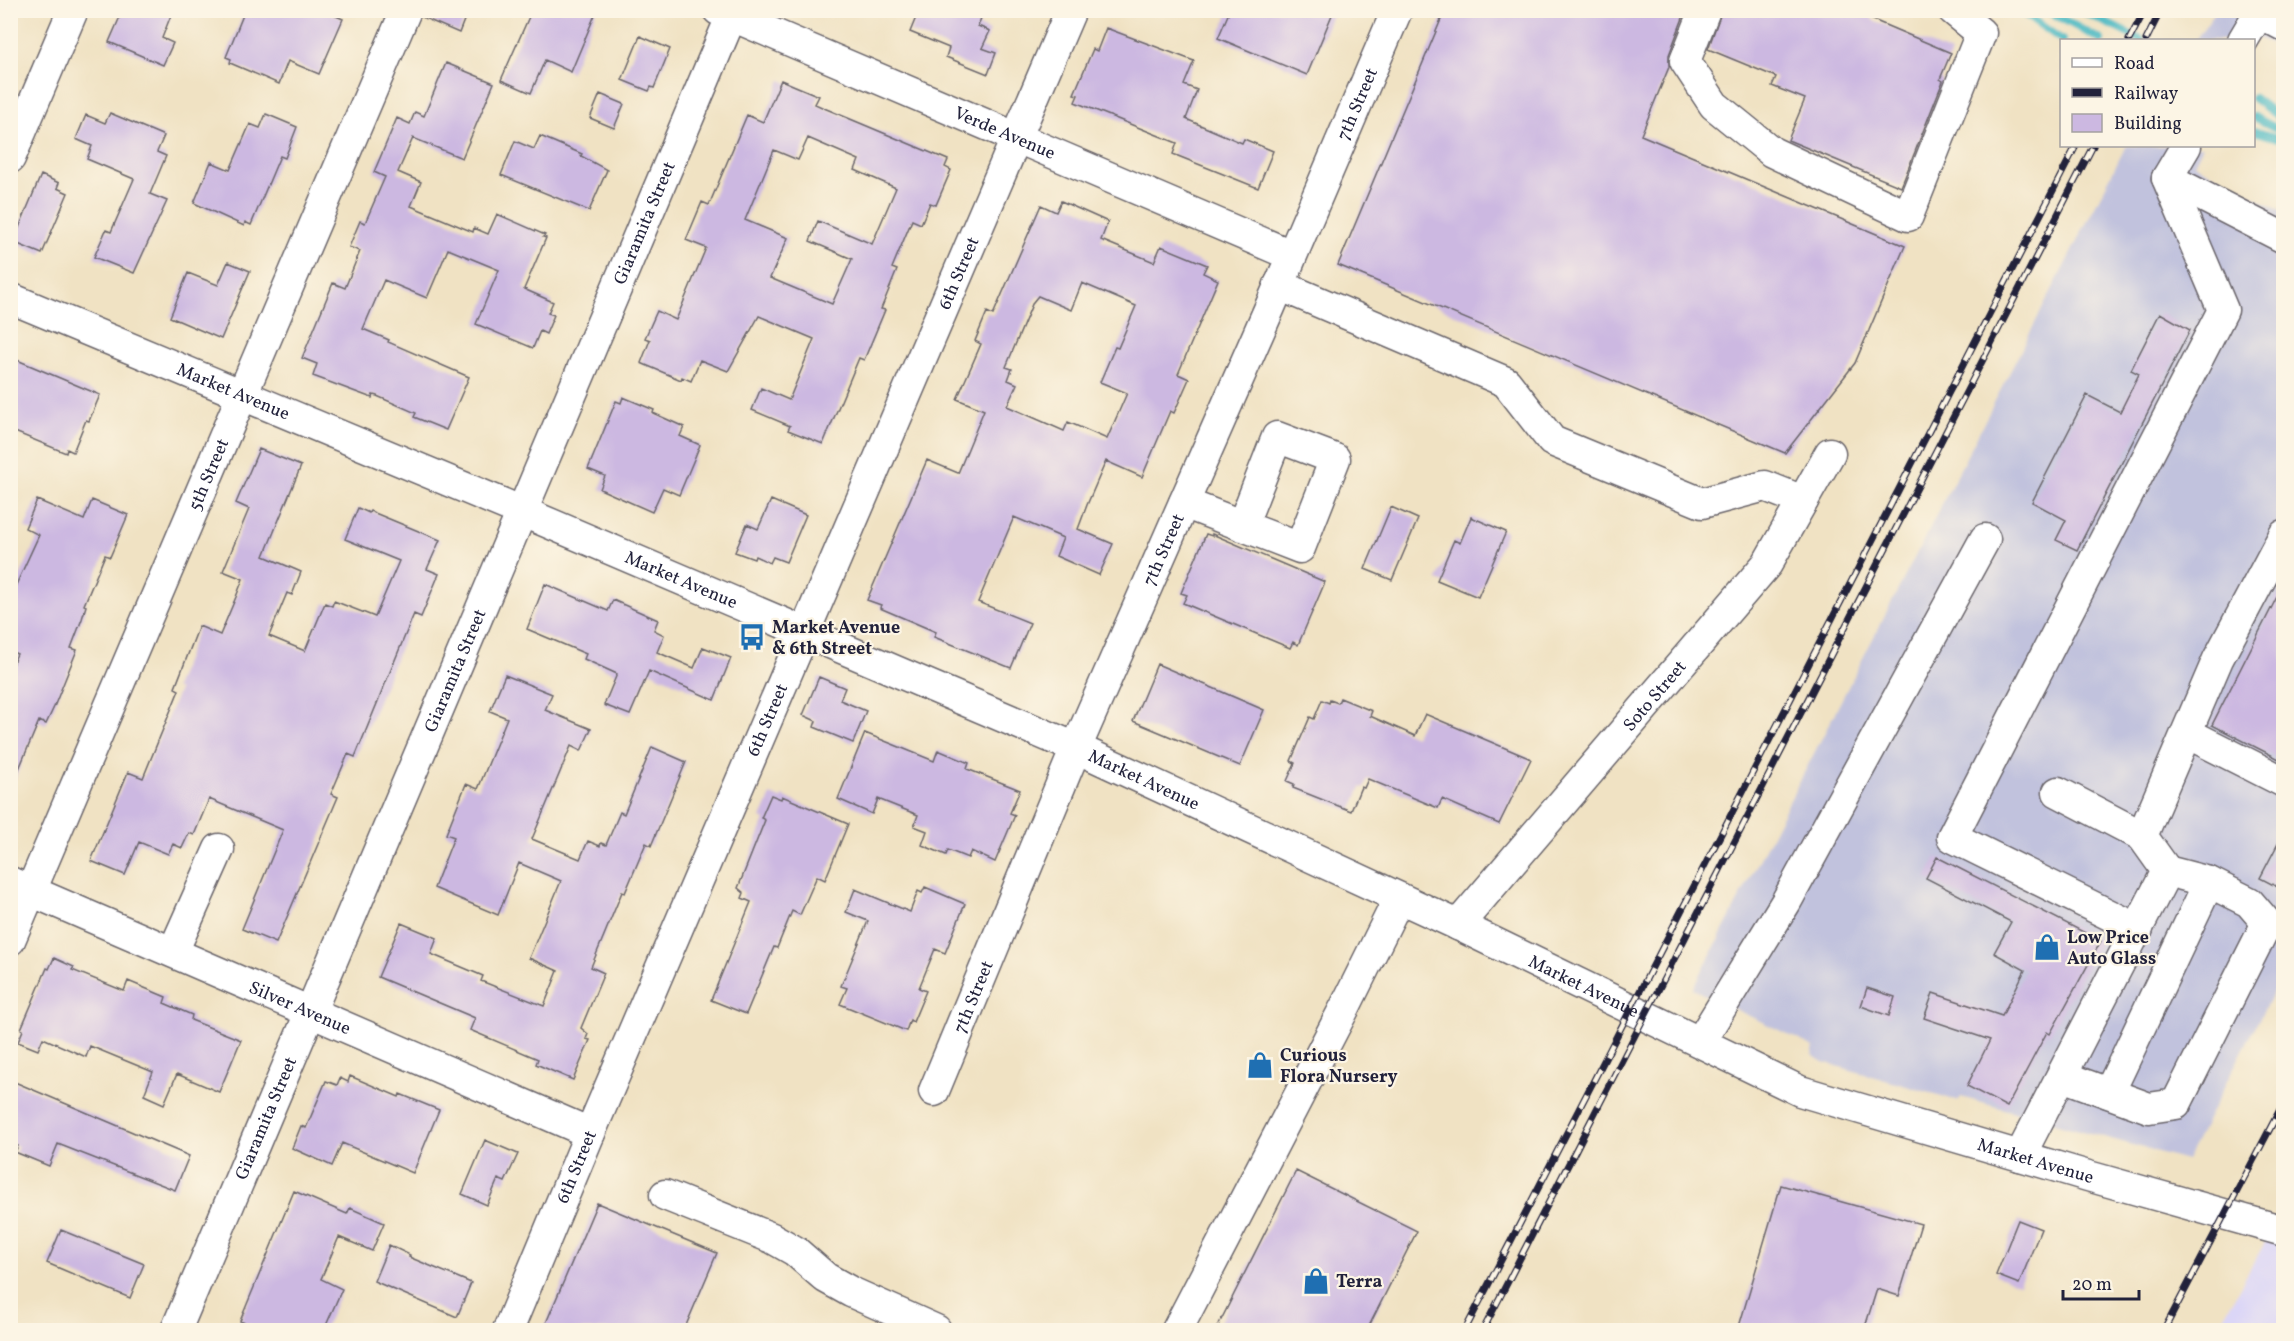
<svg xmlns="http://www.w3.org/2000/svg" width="2294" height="1341" viewBox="0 0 2294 1341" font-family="Vollkorn,serif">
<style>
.built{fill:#dbd6f7}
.industrial{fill:#c1c2dd}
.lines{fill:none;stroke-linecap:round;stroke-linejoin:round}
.stream{stroke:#4bb9c3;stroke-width:8}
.building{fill:#ccb8e1;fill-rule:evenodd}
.minor-casing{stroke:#6a656b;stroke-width:33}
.minor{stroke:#fff;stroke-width:30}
.rail-casing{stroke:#22223b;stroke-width:7}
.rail{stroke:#fcf5e5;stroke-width:4.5;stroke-dasharray:14;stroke-linecap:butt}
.labels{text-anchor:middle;stroke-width:4.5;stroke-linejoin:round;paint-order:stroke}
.street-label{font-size:18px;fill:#22223b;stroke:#fcf5e5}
.poi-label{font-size:18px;font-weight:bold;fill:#22223b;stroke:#fcf5e5;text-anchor:start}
</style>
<rect width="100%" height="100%" fill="#fcf5e5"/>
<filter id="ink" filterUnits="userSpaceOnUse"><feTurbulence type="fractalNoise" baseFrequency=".0167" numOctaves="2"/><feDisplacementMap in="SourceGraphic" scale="12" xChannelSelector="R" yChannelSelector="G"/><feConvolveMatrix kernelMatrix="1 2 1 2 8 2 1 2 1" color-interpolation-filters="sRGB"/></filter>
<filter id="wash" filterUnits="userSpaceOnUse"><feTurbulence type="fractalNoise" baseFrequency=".008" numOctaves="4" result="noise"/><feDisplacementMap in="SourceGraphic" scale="24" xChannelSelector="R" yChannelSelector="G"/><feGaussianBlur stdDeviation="1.35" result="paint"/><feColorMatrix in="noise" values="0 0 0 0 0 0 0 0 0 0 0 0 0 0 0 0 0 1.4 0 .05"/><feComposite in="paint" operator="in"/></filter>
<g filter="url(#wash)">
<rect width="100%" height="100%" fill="#f0e2c3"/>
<path class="built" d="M2283,1210V1330H2216Z"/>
<path class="industrial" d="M2216,11H2283V51L2259,38L2254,40H2195Z
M2126,146H2203L2194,164L2283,212L2284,971L2186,1160L1961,1097L1958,1101L1823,1062L1812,1055L1814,1047L1693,989Z"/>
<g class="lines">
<path class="stream" d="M2019,10L2062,40
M2046,10L2101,40
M2080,10L2141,40
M2254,98L2284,121
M2254,117L2284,132
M2254,131L2284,140"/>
</g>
<g id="blocks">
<path class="building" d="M123,10H173L162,38L173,43L163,65L109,42Z
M245,10H322L343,19L319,74L288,61L279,84L230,63L231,59L226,57Z
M423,10H468L459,33L422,17Z
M532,10H597L571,72L545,60L531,93L501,80Z
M919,10H984L978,26L990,31L982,48L996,53L988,74L946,57L949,48L910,32Z
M1230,10H1334L1307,75L1218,38Z
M1445,10H1686L1669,55V67L1641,135L1905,246L1855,363L1785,453L1338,265Z
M1722,10H1875L1871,19L1951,53L1940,79L1943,81L1901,187L1788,140L1805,99L1772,86L1776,77L1708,49Z
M1106,28L1194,61L1184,85L1197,90L1186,119L1242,143L1244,139L1273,151L1258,188L1173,154L1177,143L1075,102L1078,95L1074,94L1093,49L1097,51Z
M640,36L670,49L654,88L651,87L649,91L622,80Z
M446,63L494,83L462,158L413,138L398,172L421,182L411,206L473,232L474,228L488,234L497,214L545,235L543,237L546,238L524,289L553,302L548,313L554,315L546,334L540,331L533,348L476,324L499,270L448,249L427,298L384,280L363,329L389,340L388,342L469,377L446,430L414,417L416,413L377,396L373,395L372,398L313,376L317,364L302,358L333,283L345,288L360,251L349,247L360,221L365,223L385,177L374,172L397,118L410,124L415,112L424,116Z
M781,80L819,96L815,104L824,108L948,160L945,167L951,170L936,205L930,203L921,224L912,220L892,268L897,270L881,309L885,310L864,360L859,358L823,444L788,430L790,426L752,410L761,388L789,400L814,339L759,316L728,371L700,360L691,381L682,377L681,380L641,363L650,340L645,338L657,311L676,320L706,248L686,240L702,202L709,205L747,115L763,122ZM808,138L859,160L855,170L896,188L872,244L818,221L810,241L852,259L832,304L770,278L788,238L745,220L774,150L798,160Z
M600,94L624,104L614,128L590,118Z
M110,113L164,136L157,152L166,156L150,194L167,201L134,273L94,257L106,230L111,232L134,179L87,159L92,146L76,139L86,115L105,123Z
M266,114L297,127L285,158L280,156L251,225L245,222L244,226L194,203L211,162L230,170L250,124L260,128Z
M540,136L582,154L581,156L607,170L589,211L501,175L515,141L534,149Z
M41,175L59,183L57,188L68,193L42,254L13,242Z
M1061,201L1108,222L1101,240L1154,262L1161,246L1207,265L1203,273L1218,280L1178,374L1189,379L1174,413L1170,411L1142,477L1106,461L1087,505L1078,529L1113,544L1099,575L1056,556L1063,538L1014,517L978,602L1030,623L1011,668L934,637L936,632L880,608L881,605L867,600L927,460L958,473L984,410L957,399L981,344L975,341L987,312L993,315L1041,205L1056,212ZM1082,283L1136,306L1118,348L1115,347L1100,382L1127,393L1107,439L1068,422L1064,431L1007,406L1017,384L1008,380L1012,369L1006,367L1033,302L1038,296L1071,310Z
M228,262L250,271L221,339L170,317L188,273L218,285Z
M2160,313L2190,330L2077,550L2056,540L2066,520L2032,502L2087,395L2120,412L2139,374L2131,370Z
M10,357L100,395L89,421L86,420L73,452L67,449L66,453L10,430Z
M623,397L654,410L653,413L684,427L680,436L700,445L679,495L663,488L652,512L600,489L605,476L588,469L616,401L621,403Z
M259,449L301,466L264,556L301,572L292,595L287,593L269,636L305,651L325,603L332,606L334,601L375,617L399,561L345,539L358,508L369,513L370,511L440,540L427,569L439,574L421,617L414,614L411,621L355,757L348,754L331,794L338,797L276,943L242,929L283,830L209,799L194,835L189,833L182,848L173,844L168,854L139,842L125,875L91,861L128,772L143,778L179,690L175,688L199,626L220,635L236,597L243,579L223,571L249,509L236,503Z
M37,500L84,520L92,500L128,515L110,557L105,555L84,605L86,606L82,619L71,648L77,650L54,707L46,724L39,721L11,788L10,669L17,654L10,651V598L39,535L25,528Z
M771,500L806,515L786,562L773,557L770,563L755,556L754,559L735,552L747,524L758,529Z
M1391,507L1418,519L1392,580L1365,569Z
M1471,517L1506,532L1478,597L1437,580L1454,540L1460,543Z
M1206,534L1212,536V534L1325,582L1298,645L1293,642L1290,648L1183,603L1187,595L1181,593Z
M545,584L608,611L613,600L658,620L654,630L664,635L657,652L694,668L703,647L731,658L714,700L649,671L630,715L604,705L617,674L584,659L586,654L527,629Z
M2283,585V761L2212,725Z
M1157,664L1264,710L1240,766L1133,721Z
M505,675L552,694L545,710L591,729L581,751L571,746L532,839L580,859L588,841L600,846L601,843L606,845L620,812L624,814L652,747L686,762L651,846L646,843L625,893L622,892L591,967L604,973L581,1028L588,1034L586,1039L590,1040L573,1080L536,1064L538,1059L470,1030L475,1018L378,977L401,923L437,938L431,954L483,976L481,981L544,1006L558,971L529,958L561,881L519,863L498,915L434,888L454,837L446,834L466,784L478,789L507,718L490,711Z
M819,677L845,688L840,700L866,711L853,743L814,727L816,721L803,715Z
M1340,698L1372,711L1370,716L1415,736L1425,714L1531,759L1499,824L1442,799L1438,808L1368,779L1364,788L1361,787L1351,811L1293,788L1294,784L1287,781L1295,763L1291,761L1310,717L1314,719L1322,700L1329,703L1330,700L1338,703Z
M865,733L934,761L938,750L969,763L967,769L1020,790L1010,813L1015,815L995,862L971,851L968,858L948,850L946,855L922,845L927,831L914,826L918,815L878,799L872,814L838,799Z
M771,795L781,799L782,796L848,824L825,880L817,876L800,915L792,911L777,948L774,947L746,1014L711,1000L751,902L742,898L744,893L738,888L765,820L761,818Z
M2283,834V890L2260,878Z
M1937,857L2101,941L2050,1034L2047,1032L2007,1107L1967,1086L1990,1040L1924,1018L1933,993L2002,1016L2025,970L1994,953L2011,922L1926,878Z
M925,887L965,904L945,953L935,949L919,988L926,991L913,1022L910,1020L906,1031L840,1004L847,988L841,986L868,921L846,912L855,889L910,912L918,891L922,893Z
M54,958L74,967L72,970L124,991L128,981L166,997L164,1003L192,1015L191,1020L241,1040L219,1092L177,1074L164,1104L144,1095L153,1072L90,1046L86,1057L43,1038L38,1050L18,1042L23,1030L21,1029L47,968L49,969Z
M1867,988L1895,997L1889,1016L1861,1006Z
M350,1076L399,1097L400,1094L439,1110L413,1173L342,1143L332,1166L292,1148L301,1126L306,1128L326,1081L337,1085L340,1078L348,1082Z
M10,1080L189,1156L175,1190L58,1144L49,1166L15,1152L18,1146L10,1143Z
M485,1140L518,1154L505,1182L498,1179L487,1205L462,1194Z
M1296,1171L1417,1231L1367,1330H1216Z
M1781,1185L1921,1224L1899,1296L1877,1289L1864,1330H1738Z
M294,1191L347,1214L350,1208L384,1223L372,1251L339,1237L321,1279L342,1289L324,1330H261L240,1321Z
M597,1203L717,1253L684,1330H543Z
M2018,1220L2041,1229L2019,1284L1996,1275Z
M61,1230L144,1264L130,1298L47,1263Z
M389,1245L410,1255L409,1257L471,1283L457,1317L374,1281Z"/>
</g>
</g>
<g filter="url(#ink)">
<use href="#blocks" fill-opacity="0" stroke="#6a656b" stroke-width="1.5"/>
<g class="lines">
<defs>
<g id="minor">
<path id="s1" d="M718,10L1291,255"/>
<path d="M1705,10L1685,61L1714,105L1772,152L1908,216L1981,33L1953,10"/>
<path d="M2243,40L2259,13L2284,26"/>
<path d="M10,158L73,10"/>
<path d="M2167,178L2284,238"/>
<path d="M1279,285L1506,382L1552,441L1702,503L1765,486L1803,501"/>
<path id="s2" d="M10,298L523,512L1076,748L1458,925L1800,1091L2088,1176L2284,1231"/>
<path d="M1184,503L1300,548L1335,459L1277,437L1242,526"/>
<path d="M2187,733L2284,782"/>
<path d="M2058,792L2142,836"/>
<path id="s3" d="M10,882L590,1133"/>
<path id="s4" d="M1458,925L1767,564L1830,453"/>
<path d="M2138,929L1952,837L2223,310L2167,178L2186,146"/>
<path id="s5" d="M10,940L406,10"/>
<path d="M173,952L219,849"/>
<path d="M1700,1042L1786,902L1985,539"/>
<path d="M2062,1076L2149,1108L2176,1104L2267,923L2249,902L2209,882L2167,871"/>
<path id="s6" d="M934,1091L1076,748L1270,307L1397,10"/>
<path d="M2109,1093L2209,882"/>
<path d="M2020,1156L2167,871L2142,836L2218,659L2284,535"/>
<path d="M665,1195L772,1238L795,1251L826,1278L851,1292L936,1330"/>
<path id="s7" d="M176,1330L734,10"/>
<path id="s8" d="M508,1330L590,1133L1071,10"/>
<path d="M1177,1330L1345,1007L1399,898"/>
</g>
</defs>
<use href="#minor" class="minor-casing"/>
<use href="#minor" class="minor"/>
<defs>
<path id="rail" d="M2129,40L2145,10
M2146,40L2161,10
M1465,1330L2076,146
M1483,1330L2093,146
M2164,1330L2284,1102"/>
</defs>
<use href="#rail" class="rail-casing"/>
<use href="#rail" class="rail"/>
</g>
</g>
<defs>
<symbol id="bus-bare" viewBox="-9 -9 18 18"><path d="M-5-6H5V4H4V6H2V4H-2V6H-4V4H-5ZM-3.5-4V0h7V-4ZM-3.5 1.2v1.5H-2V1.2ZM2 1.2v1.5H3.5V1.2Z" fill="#1f6fb2" stroke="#fcf5e5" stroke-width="2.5" paint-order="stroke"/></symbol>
<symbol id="shop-bare" viewBox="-9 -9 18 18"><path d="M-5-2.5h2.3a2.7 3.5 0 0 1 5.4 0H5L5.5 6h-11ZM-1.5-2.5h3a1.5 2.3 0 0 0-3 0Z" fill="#1f6fb2" stroke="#fcf5e5" stroke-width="2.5" paint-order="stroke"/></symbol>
</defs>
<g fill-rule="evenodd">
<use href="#bus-bare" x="733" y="618" width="38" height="38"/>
<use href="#shop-bare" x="2028" y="928" width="38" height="38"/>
<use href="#shop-bare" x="1241" y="1046" width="38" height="38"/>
<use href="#shop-bare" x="1297" y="1262" width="38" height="38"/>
</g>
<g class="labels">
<g class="street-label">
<text dy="6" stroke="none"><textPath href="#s6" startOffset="1074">7th Street</textPath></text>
<text dy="6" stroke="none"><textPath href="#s1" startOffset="312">Verde Avenue</textPath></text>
<text dy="6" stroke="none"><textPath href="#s7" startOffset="1202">Giaramita Street</textPath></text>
<text dy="6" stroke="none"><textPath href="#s8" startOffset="1149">6th Street</textPath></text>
<text dy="6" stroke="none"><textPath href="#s2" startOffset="242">Market Avenue</textPath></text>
<text dy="6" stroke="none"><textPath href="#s5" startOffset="506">5th Street</textPath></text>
<text dy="6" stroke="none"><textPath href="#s6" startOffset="588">7th Street</textPath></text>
<text dy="6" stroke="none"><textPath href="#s2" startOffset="728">Market Avenue</textPath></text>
<text dy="6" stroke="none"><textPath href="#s7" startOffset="716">Giaramita Street</textPath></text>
<text dy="6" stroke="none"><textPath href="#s4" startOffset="302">Soto Street</textPath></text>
<text dy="6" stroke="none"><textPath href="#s8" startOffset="663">6th Street</textPath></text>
<text dy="6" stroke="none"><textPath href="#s2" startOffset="1232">Market Avenue</textPath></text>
<text dy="6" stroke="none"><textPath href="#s2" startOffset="1718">Market Avenue</textPath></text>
<text dy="6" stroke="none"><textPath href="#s6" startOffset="102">7th Street</textPath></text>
<text dy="6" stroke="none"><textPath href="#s3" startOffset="316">Silver Avenue</textPath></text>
<text dy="6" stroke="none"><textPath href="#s7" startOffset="230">Giaramita Street</textPath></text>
<text dy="6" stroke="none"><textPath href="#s2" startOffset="2204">Market Avenue</textPath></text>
<text dy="6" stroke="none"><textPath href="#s8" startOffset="177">6th Street</textPath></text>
</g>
<g class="poi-label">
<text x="772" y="633">Market Avenue<tspan x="772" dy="21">&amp; 6th Street</tspan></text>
<text x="2067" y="943">Low Price<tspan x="2067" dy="21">Auto Glass</tspan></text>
<text x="1280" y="1061">Curious<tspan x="1280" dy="21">Flora Nursery</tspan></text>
<text x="1336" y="1287">Terra</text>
</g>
</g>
<rect width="2294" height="1341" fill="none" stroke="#fcf5e5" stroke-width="36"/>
<rect x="2060" y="39" width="195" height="108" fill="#fcf5e5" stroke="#a5a1a1" stroke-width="1.5"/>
<rect x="2072" y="58" width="30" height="9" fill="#ffffff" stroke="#a5a1a1" stroke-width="1.5"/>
<text x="2114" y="69" font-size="18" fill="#22223b">Road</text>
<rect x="2072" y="88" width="30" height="9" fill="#22223b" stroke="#a5a1a1" stroke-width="1.5"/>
<text x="2114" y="99" font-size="18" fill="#22223b">Railway</text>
<rect x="2072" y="114" width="30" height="18" fill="#ccb8e1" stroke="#a5a1a1" stroke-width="1.5"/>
<text x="2114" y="129" font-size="18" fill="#22223b">Building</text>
<path d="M2063 1290v9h76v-9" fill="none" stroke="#22223b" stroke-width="3"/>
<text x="2072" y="1290" font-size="18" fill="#22223b" stroke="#fcf5e5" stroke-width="4.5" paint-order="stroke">20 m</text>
</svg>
